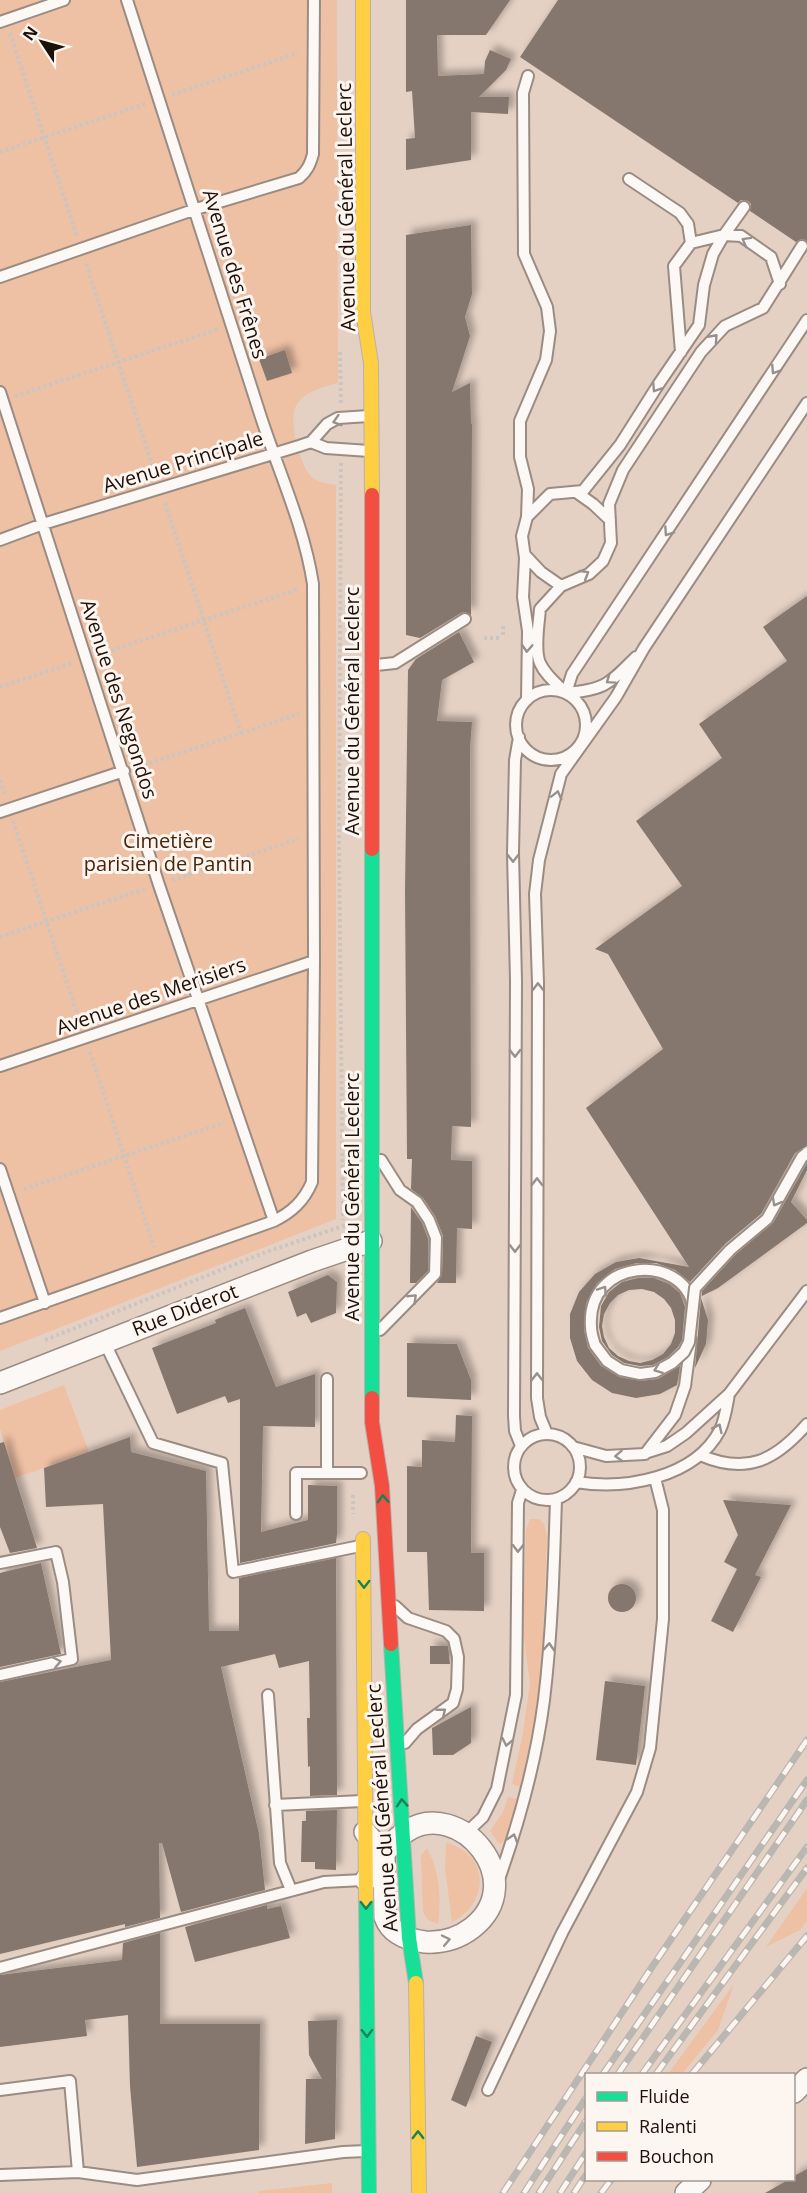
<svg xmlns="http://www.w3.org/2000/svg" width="807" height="2193" viewBox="0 0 807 2193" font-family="'Open Sans',sans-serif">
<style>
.green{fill:#eec0a4}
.building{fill:#85776d;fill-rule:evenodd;filter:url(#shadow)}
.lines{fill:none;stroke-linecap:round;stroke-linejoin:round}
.lane-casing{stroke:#9a8c82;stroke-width:14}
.street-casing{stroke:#9a8c82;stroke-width:24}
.fast-casing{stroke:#bbb1ab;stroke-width:16}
.slow-casing{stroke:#bbb1ab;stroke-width:16}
.jam-casing{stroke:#bbb1ab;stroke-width:16}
.path{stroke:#cbc5c1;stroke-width:4;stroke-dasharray:3 3;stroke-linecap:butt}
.lane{stroke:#fbf8f6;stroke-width:10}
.street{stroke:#fbf8f6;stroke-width:21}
.fast{stroke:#16e098;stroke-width:14}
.slow{stroke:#ffcf43;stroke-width:14}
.jam{stroke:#f24e42;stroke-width:14}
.rail-casing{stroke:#bab6b2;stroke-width:7}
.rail{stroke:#fdf5f0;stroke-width:4.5;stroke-dasharray:14;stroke-linecap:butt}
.lane-bridge-casing{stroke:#9a8c82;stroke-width:14;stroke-linecap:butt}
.lane-bridge{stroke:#fbf8f6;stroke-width:10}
.oneway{stroke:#97908b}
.oneway2{stroke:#198257}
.labels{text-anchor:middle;stroke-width:6;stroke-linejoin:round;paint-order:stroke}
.street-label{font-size:20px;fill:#1d1008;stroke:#fdf5f0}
.park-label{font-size:20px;fill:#49250a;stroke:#fdf5f0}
</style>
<defs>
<filter id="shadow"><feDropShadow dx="5.5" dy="-5.5" stdDeviation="3" flood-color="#0004"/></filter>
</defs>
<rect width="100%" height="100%" fill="#e5d1c4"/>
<path class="green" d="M0,0H337L338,383C323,387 306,391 297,404C287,418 300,464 310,475C317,483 327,483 336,485V1219L0,1351Z
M64,1385L89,1452L15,1478L0,1429V1410Z
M530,1519H539L544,1524L547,1536L542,1664L535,1717L521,1787L512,1784L523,1733L530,1683L523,1630L526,1530Z
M508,1797L517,1799L505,1839L502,1843L499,1844L490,1831L503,1812Z
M446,1843C490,1853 490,1903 452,1922L445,1868Z
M427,1848C439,1870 442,1898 438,1924L428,1920L423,1912L421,1855Z
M807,1888V1921L800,1930L766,1947Z
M734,1984L718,2030L682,2074H668Z
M332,2183V2193H257L259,2191Z"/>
<path class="building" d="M406,0H510L486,35H437L438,76L484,74L485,61L490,50L511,59L506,70L479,97H509L508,114L471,112V160L406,170V139L415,138L412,91L406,92Z
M558,0H807V241L802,239L796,242L750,211L751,204L748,201L741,200L738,203L520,57Z
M471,225L472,294L465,317L470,336L452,392L470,383L471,424L472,423L471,615L465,612L461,613L420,638L406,635V235Z
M285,350L292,373L267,381L259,359Z
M807,596V1146L795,1153L761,1214L725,1244L690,1282L675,1270L656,1263H637L615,1269L597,1283L586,1303L584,1330L588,1348L601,1366L619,1377L641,1381L658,1379L680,1366L677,1385L660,1394L636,1398L612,1393L592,1380L577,1361L570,1338V1314L579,1292L595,1274L616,1262L639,1258L689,1267L586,1108L663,1049L608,954L595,949L682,886L636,821L722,758L699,724L787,661L763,627Z
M459,632L474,662L442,680L437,721L472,722L470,748L471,1127L452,1126L451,1160L472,1161V1229L457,1228L456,1283H437L442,1274L443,1236L435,1216L423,1198L411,1189L412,1159H407L405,892L408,670L416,659Z
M807,1163V1170L791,1202L807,1220V1223L718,1288L702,1296V1291L735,1255L773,1223Z
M411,1207L422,1223L428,1239V1271L416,1283H410Z
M328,1275L337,1282L336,1313L311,1323L306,1313L297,1317L288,1292Z
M638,1278H654L669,1284L680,1293L685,1307L682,1340L678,1347L668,1357L653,1365L640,1366L624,1363L612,1355L602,1341L599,1327L601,1306L609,1292L622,1282ZM642,1289L654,1292L664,1299L671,1308L675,1320V1333L671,1344L663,1354L652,1360L640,1363L629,1361L618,1356L609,1348L604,1337L602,1326L604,1314L610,1303L618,1295L629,1290Z
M701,1298L708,1320L706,1344L695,1368Z
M245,1308L276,1387L315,1374V1427L263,1426L261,1532L308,1520V1485L337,1486V1534L336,1543L240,1563V1399L228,1403L225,1396L177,1414L152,1348L216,1323L215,1320Z
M407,1343L457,1344L471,1380V1400L407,1397Z
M456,1415L472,1416L471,1553H484V1611L429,1610L427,1552H407V1466L422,1467V1440L455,1442Z
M130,1437L131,1452L206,1471L209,1631H239V1578L336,1558L337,1795L310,1796V1766L308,1767L307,1718H310L309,1661L279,1668L275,1654L221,1667L259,1834L265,1890L181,1912L162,1843H159L160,1918L125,1927V1924L0,1954V1682L111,1660L103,1504L46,1507L44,1468Z
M4,1442L37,1548L10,1553L0,1527V1443Z
M723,1500L791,1505L755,1575L761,1577L733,1632L711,1621L737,1569L724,1562L738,1535Z
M41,1563L61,1654L0,1667V1573Z
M608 1598a14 14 0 1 1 28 0a14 14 0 1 1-28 0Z
M430,1646H448L450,1664H430Z
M605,1681L645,1686L636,1765L596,1760Z
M471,1707V1743L453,1755H433L432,1728Z
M337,1810L336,1870L315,1869V1862H301L302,1821H306V1811Z
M267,1905V1909L281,1906L290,1938L195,1962L185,1927Z
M160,1933V2024H260L259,2150L137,2167L130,2086L128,2015L85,2020L87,2036L0,2047V1975L122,1960L123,1943Z
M337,2020L335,2139L305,2144L306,2079H322L309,2055L308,2021Z
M476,2036L492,2042L466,2107L451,2100Z
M807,2169V2193H765L788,2180H794V2176Z"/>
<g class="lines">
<defs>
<path id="lane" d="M0,22L64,0
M629,179L680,213L688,224L691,243
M0,277L196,209L299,178C307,171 310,165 313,154L314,0
M681,352L674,266L691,243L724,235L744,207
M0,392L159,885L274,1221
M311,442L326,448L369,451
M576,492L593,504L610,520
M527,517L528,489L520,457V421L546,360L550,331L547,307L524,254L523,93L528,76
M0,540L43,524L299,446L311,442L327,424L338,418L369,416
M525,555L541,572L561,586
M636,657C609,684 605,690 566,693C557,684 545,675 540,663C534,650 539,623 540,609L561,586L589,574L603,561L611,543L609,504L623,470L701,352L725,326L763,308L802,246
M376,665L395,663L465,619
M516 725a35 35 0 1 1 70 0a35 35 0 1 1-70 0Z
M566,693L572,674L807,320
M527,700L528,631L523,597L525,558L522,536L527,517L550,494L583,491L620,445L658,385L699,325L704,285L713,254L724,235L741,236L771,257L780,284
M519,737L515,760L513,853L516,981L514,1416L515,1431L521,1446
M0,812L124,771
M0,1066L314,961
M0,1169L45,1303
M0,1318L274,1221C292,1212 304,1201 312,1182L314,961L313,584C304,525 277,468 259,411C216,274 172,137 127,0
M380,1330L435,1274L436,1238L429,1220L417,1202L400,1190L381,1160
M104,1341L153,1443L222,1463L233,1572L360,1546
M595,1345C593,1339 591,1333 591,1327C586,1257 684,1253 693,1306
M547,1434L540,1417L537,1398L538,983L535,894L539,860L561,774L616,697L644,648L807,403
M514 1467a33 33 0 1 1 66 0a33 33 0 1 1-66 0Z
M573,1447L606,1456L645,1454L675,1415L685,1386L691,1340
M645,1453L667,1446L686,1433L729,1394L807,1291
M700,1455C746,1475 775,1461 807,1424
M327,1471V1379
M576,1482C625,1490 695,1478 720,1430C725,1420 727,1405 729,1394
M296,1514V1473H361
M0,1563L56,1552L63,1582L72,1659L0,1675
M395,1606L408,1618L446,1631L454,1639L458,1657L457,1689L453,1703L417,1729L405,1743
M268,1695L280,1863L291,1890
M275,1805L363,1801
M465,1834L483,1817L497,1789L516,1695L518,1503L522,1490
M498,1882C519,1823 536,1762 544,1700C552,1634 554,1565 556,1499
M0,1968L324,1882L363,1880
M0,2090L70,2081L78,2172
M488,2090L562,1933L637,1792L650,1748L663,1619V1510L655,1478
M0,2175L78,2172L137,2180L343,2152L366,2151"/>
<path id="street" d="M0,1383L312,1261L371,1241
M365,1832L384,1855L385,1917C391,1934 409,1940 425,1942C442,1943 459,1938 472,1928C532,1881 459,1797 407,1831C390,1841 377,1864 366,1880
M794,2092L807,2079
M686,2193L700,2180"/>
<path id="fast" d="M372,849V1398
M391,1644L409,1938L416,1983
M366,1899L369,2193"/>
<path id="slow" d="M363,0V312L371,363L372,495
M363,1539L366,1899
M416,1983L419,2193"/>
<path id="jam" d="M372,495V849
M372,1398V1422L382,1486L391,1644"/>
</defs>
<use href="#lane" class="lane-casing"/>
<use href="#street" class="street-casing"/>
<use href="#fast" class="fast-casing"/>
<use href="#slow" class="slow-casing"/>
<use href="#jam" class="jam-casing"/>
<path class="path" d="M10,33L77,236
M172,95L298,53
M0,152L145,104
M86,264L156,476
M340,352L341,404
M15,396L219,329
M341,463L339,840L343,1220
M165,503L241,733
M503,635V625
M484,638H500
M100,654L299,589
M0,687L73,663
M138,767L299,714
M0,780L5,794
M13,821L81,1025
M172,880L299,839
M0,937L145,889
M90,1052L154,1247
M24,1189L224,1123
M45,1340L266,1252L346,1225
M353,1495V1514"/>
<use href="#lane" class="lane"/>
<use href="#street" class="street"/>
<use href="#fast" class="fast"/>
<use href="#slow" class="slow"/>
<use href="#jam" class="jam"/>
<defs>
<path id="rail" d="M603,2074L807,1780
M618,2074L807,1800
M642,2074L807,1847
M656,2074L807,1868
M692,2074L807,1936
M503,2193L652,1967L807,1740
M524,2193L586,2098
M539,2193L586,2121
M560,2193L586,2153
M574,2193L586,2175
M601,2193L611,2180"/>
</defs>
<use href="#rail" class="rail-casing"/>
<use href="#rail" class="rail"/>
<defs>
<path id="lane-bridge" d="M595,1345L607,1361L621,1370L640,1374L655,1372L672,1363L684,1352L689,1342L695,1288L730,1250L767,1219L802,1157L807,1153"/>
</defs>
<use href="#lane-bridge" class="lane-bridge-casing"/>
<use href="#lane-bridge" class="lane-bridge"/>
</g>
<defs><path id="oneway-chevron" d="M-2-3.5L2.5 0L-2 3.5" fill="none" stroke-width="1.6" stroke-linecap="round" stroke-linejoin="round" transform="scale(1.5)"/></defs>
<g class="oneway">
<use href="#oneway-chevron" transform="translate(746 241) rotate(-151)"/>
<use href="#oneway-chevron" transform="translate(714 338) rotate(-48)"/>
<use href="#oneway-chevron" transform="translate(775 370) rotate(123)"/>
<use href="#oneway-chevron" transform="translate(656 388) rotate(123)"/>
<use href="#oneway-chevron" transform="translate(337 421) rotate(163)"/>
<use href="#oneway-chevron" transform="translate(668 532) rotate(124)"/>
<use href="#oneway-chevron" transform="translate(585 574) rotate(-31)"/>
<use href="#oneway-chevron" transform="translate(527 648) rotate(93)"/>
<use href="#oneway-chevron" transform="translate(610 680) rotate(145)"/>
<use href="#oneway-chevron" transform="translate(557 795) rotate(-76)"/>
<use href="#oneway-chevron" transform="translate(513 858) rotate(90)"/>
<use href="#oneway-chevron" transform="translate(538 987) rotate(-91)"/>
<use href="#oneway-chevron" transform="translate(515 1053) rotate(90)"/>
<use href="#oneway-chevron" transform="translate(537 1182) rotate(-90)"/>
<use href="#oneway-chevron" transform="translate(776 1202) rotate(119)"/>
<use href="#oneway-chevron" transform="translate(515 1248) rotate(90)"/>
<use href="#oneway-chevron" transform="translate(603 1290) rotate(-56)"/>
<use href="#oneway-chevron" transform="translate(413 1298) rotate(-44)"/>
<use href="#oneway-chevron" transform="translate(658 1369) rotate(159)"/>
<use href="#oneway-chevron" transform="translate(537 1377) rotate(-90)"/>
<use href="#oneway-chevron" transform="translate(718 1428) rotate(-64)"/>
<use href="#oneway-chevron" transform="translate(619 1456) rotate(177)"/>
<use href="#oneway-chevron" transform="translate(518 1548) rotate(91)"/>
<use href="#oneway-chevron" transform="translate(549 1647) rotate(-87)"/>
<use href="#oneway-chevron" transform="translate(57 1662) rotate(-12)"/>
<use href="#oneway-chevron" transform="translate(442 1712) rotate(-39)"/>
<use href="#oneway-chevron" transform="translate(507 1742) rotate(101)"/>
<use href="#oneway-chevron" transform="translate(513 1838) rotate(-73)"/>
<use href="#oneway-chevron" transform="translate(446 1940) rotate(-12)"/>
</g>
<g class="oneway2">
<use href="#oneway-chevron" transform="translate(383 1499) rotate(-93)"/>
<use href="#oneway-chevron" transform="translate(364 1584) rotate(90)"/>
<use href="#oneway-chevron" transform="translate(402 1803) rotate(-94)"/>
<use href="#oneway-chevron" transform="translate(366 1905) rotate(90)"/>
<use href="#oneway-chevron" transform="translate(367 2033) rotate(89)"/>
<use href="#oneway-chevron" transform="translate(418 2135) rotate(-90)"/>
</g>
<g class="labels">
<g class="street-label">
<text transform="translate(346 207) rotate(-91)" y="7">Avenue du Général Leclerc</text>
<text transform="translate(235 274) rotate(73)" y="7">Avenue des Frênes</text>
<text transform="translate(183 462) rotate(-17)" y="7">Avenue Principale</text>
<text transform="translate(119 699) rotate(72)" y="7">Avenue des Negondos</text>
<text transform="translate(352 711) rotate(-90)" y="7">Avenue du Général Leclerc</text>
<text transform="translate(151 996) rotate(-19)" y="7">Avenue des Merisiers</text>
<text transform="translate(352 1197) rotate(-90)" y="7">Avenue du Général Leclerc</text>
<text transform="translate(185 1310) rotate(-21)" y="7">Rue Diderot</text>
<text transform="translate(382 1808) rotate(-94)" y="7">Avenue du Général Leclerc</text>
</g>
<g class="park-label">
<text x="168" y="848">Cimetière<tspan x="168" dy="23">parisien de Pantin</tspan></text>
</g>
</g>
<rect x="585" y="2073" width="210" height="108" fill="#fdf5f0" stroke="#a39993" stroke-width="1.5"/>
<rect x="597" y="2092" width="30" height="9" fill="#16e098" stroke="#a39993" stroke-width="1.5"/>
<text x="639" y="2103" font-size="18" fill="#1d1008">Fluide</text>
<rect x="597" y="2122" width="30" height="9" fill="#ffcf43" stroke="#a39993" stroke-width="1.5"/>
<text x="639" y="2133" font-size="18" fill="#1d1008">Ralenti</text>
<rect x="597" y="2152" width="30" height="9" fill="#f24e42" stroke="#a39993" stroke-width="1.5"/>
<text x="639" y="2163" font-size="18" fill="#1d1008">Bouchon</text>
<g transform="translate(42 42) rotate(306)" stroke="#fdf5f0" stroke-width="4.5" paint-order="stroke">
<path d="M0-4.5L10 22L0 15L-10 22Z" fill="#1d1008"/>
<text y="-9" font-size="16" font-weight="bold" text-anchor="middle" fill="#1d1008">N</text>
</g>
</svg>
